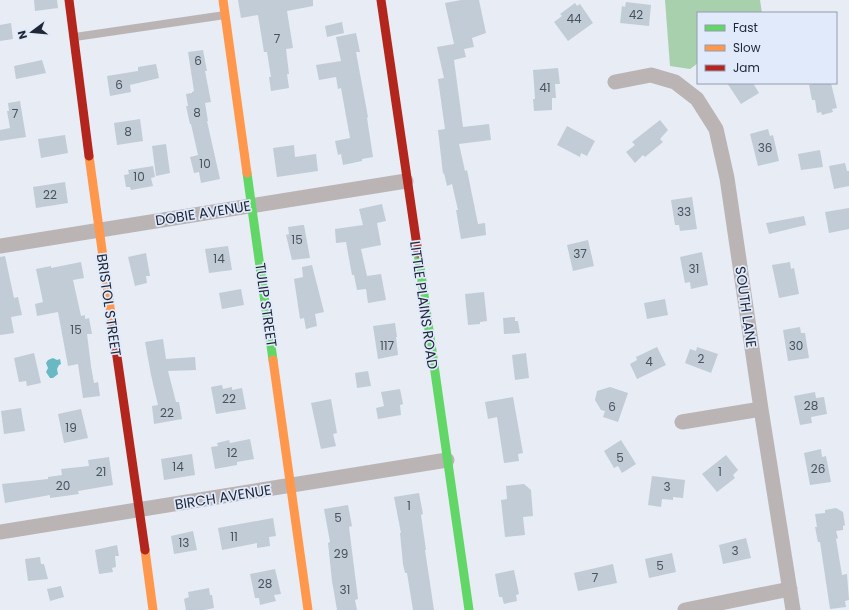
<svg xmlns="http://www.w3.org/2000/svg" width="849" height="610" viewBox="0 0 849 610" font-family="Poppins,sans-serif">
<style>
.forest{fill:#a8d0ad}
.water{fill:#68b9c3}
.building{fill:#c2ccd6}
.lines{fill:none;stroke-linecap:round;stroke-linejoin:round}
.lane{stroke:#bbb4b4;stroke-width:8}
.street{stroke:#bbb4b4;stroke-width:15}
.fast{stroke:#63d668;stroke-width:9}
.slow{stroke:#ff974d;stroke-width:9}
.jam{stroke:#b3261e;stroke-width:9}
.labels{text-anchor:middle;stroke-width:3.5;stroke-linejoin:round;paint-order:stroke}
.number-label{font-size:12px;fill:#48515f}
.street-label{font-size:14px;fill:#202837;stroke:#e1eafb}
</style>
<rect width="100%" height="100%" fill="#e7ecf5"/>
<path class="forest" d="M665,0H760L762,13H698V63L690,69L670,66Z"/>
<path class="water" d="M53,358L57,360L60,359L61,364L59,365L57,369L58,374L53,378H50L46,372L48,368L46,363L48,360Z"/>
<path class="building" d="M34,0H57L58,8L35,11Z
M238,0H313V6L287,11L293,48L286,49L289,74H287L289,88L271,91L269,77H271L267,52H264L258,15L241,18Z
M461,0H479L486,33L472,38L474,47L464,49L466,57L454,60L463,127L489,124L491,140L459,144L465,171L467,170L478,224L485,223L486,235L461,239L456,210H458L452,184L447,186L444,173L443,174L438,130L445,129L438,79L444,78L437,47L454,44L445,3Z
M626,2L651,5L649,26L620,23L622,6L625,7Z
M575,3L577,6L580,4L593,23L568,41L554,22L562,16L560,14Z
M342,22L344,33L327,37L325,26Z
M11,23L13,39L0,41V25Z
M356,33L360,52H356L368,117L367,118L373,157L362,159V161L343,165L341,154L338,155L335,141L350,138L341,88L338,89L336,77L319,80L316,65L341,61L336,37Z
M203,50L207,71H205L211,102L205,103L208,121H207L220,179L201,183L199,172L194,173L190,157L198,155L191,124H190L186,106H188L186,94L192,93V92L194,91L188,52Z
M42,60L46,73L16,79L14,66Z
M156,64L159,78L130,85L131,92L110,96L107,76L138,71V67Z
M558,68L560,84H555L556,98H552V110L534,111L533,99H535L533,70Z
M727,83H753L759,93L741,104Z
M817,83H831L837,108L832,109L833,112L822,115L821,112L817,113L815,100H812L809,85Z
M20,101L26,137L0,141V130L10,128L7,111H9L8,103Z
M140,119L143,141L117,145L114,123Z
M660,120L668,130L660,139L663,142L645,157L643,155L635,163L626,152L635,145L632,142Z
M567,126L595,141L587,156L581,153L580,157L557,145Z
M768,129L770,136L773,135L779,161L758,166L750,134Z
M65,135L68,153L41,158L38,139Z
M166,144L170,173L156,176L152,146Z
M294,145L295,157L316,154L318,171L277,177L273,148Z
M820,150L823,167L801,170L798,154Z
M845,163L847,171H849V186L834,189L829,166Z
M153,166L155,177L151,178L153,186L131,190L130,187H126L124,175L129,174L128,170Z
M65,182L68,203L36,208L33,187Z
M692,197L697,229L680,231L679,225H675L671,200Z
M382,204L386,221L377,223L381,245L361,249L367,276L381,274L386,300L368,303L366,289L357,290L354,275H352L346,242L336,243L335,229L363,225L359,209Z
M849,208V229L829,233L825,212Z
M804,216L806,225L769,234L766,223Z
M302,225H304L310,258L292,260L286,235L289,234L288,227Z
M588,240L594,266L573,271L567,245Z
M228,246L232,270L209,273L205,249Z
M702,252L708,285L691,289L690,282L685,283L680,257Z
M146,253L150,276H146L147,283L135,286L128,257Z
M5,256L14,298L18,297L22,315L11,317L14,333L0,335V257Z
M81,262L84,278L73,280L81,316L85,315V319L89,318L92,334H87L91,366L94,383L98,382L100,396L83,398L78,364L68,366L58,312L37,316L35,304L43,302L36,269L51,266V268Z
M790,262L791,269L794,268L799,294L779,298L772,265Z
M312,265L324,312L315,314L317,326L306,329L304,318L300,319L294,279L303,277L302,267Z
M241,289L244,305L222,309L219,293Z
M484,292L487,321L480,322V324L468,325L465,294Z
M665,299L668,315L647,319L644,303Z
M515,317V321H518L520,333L504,334L503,318Z
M395,323L397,337H396L398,355L378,359L373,326Z
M800,327L801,333H805L809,358L788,361L783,330Z
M163,339L166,359L195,357L196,370L168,371L176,402H179L182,419L154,424L152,406L158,405L151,375L145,342Z
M657,347L666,365L637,379L630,364L637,360L636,357Z
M697,347L718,354L711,373L685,363L690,349L696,351Z
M34,353L41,383L27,386L26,381L19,382L14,358Z
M526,353L529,378L515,380L512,355Z
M368,371L371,386L357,388L355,373Z
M222,385L223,389L232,387V390L242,388L246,409L216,414L211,387Z
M610,387L628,393L618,422L603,417L605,411L601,410L595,400L597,391Z
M400,389L403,404L400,405L401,415L378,419L376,408L384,406L381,392Z
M815,392L816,398L824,397L827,414L811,417L812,423L800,425L794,396Z
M513,397L523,453L518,454L519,461L504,463L497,417L488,419L485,402Z
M331,399L337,433L333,434L336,446L321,449L311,403Z
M21,408L25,431L4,434L1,411Z
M81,409L88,438L64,443L58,414Z
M250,439L254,459L237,462V465L215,469L211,447L218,446L217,443L229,440L230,443Z
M621,440L636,464L622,473L618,466L614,468L604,451Z
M821,449L822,457L826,456L831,482L810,485L804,453Z
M192,454L195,475L164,480L161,459Z
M726,455L738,470L733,475L735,478L717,492L702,474Z
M109,457L113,485L78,491L79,494L50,498V495L5,503L2,484L48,479V477L62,475L61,469L89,466L88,460Z
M652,476L685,480L683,498L673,497V500L662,499L661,507L648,505Z
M524,484L531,490L533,516L523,517L525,535L505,537L501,500L507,499L506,486Z
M419,493L423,514L421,515L426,550H425L434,610H413L407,573H405L403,564L400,533H401L394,497Z
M348,505L352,526L349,527L358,599L355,600L357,610H337L332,581L328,543L330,542L324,509Z
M836,508L843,512L845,525L843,526V530L836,531L838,538L836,539L842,575L847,574L849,600L845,601L846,607L830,609L820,542H818L815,527H817L815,514L825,513V510Z
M273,518L276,536L269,537L270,546L257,548V543L222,550L218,528Z
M193,531L197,550L174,554L171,536Z
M746,538L751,558L723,564L719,545Z
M117,545L119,556H115L116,567L112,568L113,572L99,574L95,550Z
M672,553L676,572L649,578L645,559Z
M40,557L41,564H44L48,579L28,581L25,559Z
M613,564L617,583L578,591L574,573Z
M275,569L281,594L274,595L276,601L260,605L259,598H255L250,574Z
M514,570L519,594L516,595L517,601L504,604L502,597H499L495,574Z
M61,586L64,597L50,601L47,589Z
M209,588L210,595H212L214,608L204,610H186L184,599L189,597L188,592Z"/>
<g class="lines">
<path class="lane" d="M75,37L225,15"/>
<path class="street" d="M615,82L651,75L675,82L697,99L716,129L727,178L761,409L793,610
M0,246L406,181
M682,422L761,409
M0,532L447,460
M685,610L790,589"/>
<path class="fast" d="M247,173L273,360
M418,253L469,610"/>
<path class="slow" d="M223,0L247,173
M89,156L113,329
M273,360L308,610
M145,550L153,610"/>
<path class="jam" d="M69,0L89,156
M381,0L418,253
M113,329L145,550"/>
</g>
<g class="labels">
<g class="number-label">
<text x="636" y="19">42</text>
<text x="574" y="23">44</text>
<text x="277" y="43">7</text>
<text x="198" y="65">6</text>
<text x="119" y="89">6</text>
<text x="545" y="92">41</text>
<text x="197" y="117">8</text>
<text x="15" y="118">7</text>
<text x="128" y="136">8</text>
<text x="765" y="152">36</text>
<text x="205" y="168">10</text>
<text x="139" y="181">10</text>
<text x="50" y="199">22</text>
<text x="684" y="216">33</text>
<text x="297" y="244">15</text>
<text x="580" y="258">37</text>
<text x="219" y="263">14</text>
<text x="694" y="273">31</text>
<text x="76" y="334">15</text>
<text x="387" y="350">117</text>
<text x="796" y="350">30</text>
<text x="701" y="363">2</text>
<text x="649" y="366">4</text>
<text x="229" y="403">22</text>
<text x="811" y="410">28</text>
<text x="612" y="411">6</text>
<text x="167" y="417">22</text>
<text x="71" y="432">19</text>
<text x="232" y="457">12</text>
<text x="620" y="462">5</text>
<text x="178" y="471">14</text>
<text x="818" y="473">26</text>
<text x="101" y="476">21</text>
<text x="720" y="476">1</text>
<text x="63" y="490">20</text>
<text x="667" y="491">3</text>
<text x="409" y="510">1</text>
<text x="338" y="522">5</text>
<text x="234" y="541">11</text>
<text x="184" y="547">13</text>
<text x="735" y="555">3</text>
<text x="341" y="558">29</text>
<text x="660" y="570">5</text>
<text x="595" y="582">7</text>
<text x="265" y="588">28</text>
<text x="345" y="594">31</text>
</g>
<g class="street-label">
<text transform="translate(203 213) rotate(-9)" y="5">DOBIE AVENUE</text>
<text transform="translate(109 305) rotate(82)" y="5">BRISTOL STREET</text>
<text transform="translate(266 305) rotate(82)" y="5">TULIP STREET</text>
<text transform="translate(424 305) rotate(82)" y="5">LITTLE PLAINS ROAD</text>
<text transform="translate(746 307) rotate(82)" y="5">SOUTH LANE</text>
<text transform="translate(223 497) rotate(-9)" y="5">BIRCH AVENUE</text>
</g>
</g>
<rect x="697" y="12" width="140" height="72" fill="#e1eafb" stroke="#949cad"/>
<rect x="705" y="25" width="20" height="6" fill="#63d668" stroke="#949cad"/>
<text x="733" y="32" font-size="12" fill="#202837">Fast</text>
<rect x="705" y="45" width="20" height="6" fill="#ff974d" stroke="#949cad"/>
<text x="733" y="52" font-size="12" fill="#202837">Slow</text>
<rect x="705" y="65" width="20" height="6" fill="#b3261e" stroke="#949cad"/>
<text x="733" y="72" font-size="12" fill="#202837">Jam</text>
<g transform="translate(32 32) rotate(254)" stroke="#e1eafb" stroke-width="3" paint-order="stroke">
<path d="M0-3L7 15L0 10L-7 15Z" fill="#202837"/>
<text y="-6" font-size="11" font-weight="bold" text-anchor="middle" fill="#202837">N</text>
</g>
</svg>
